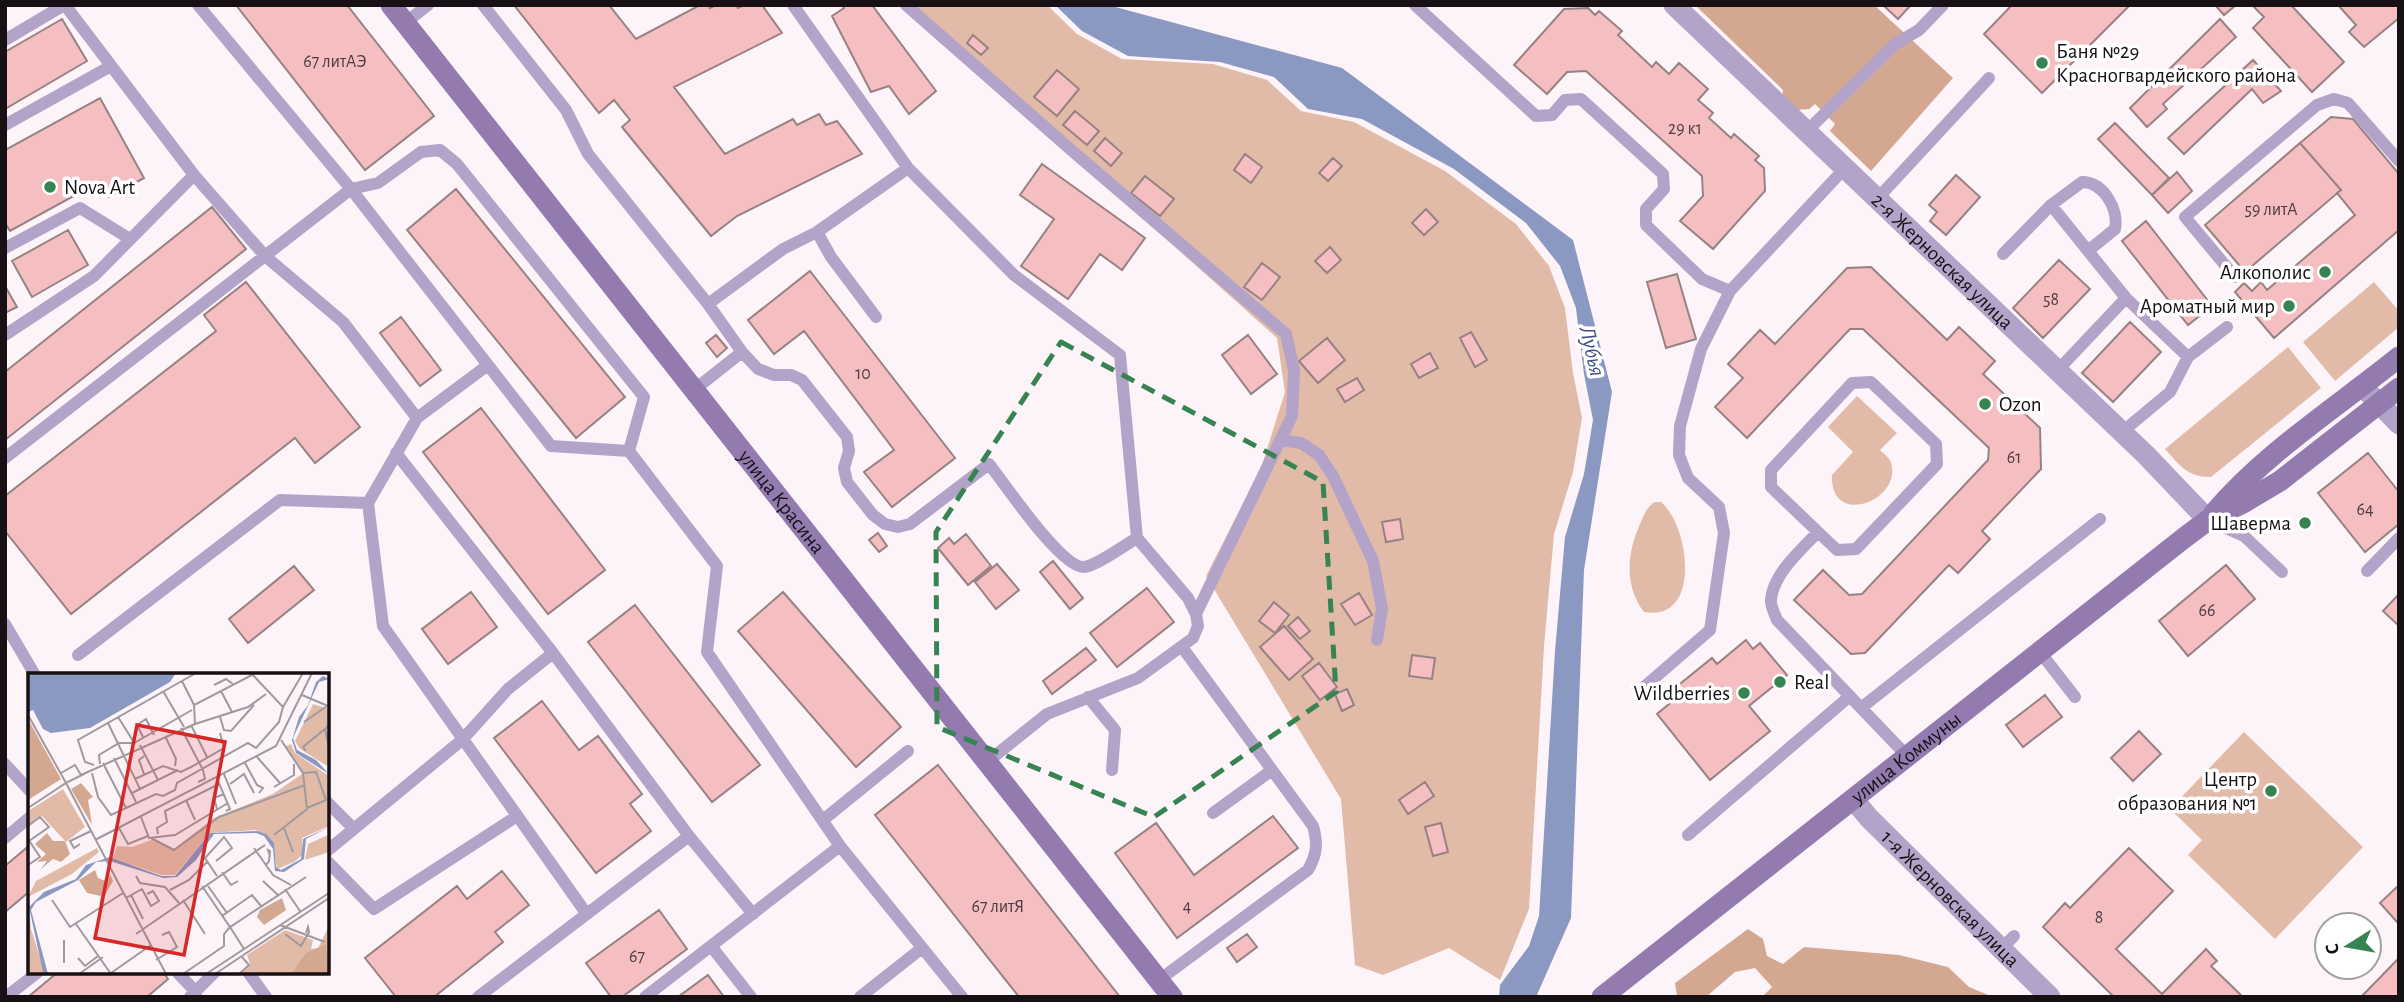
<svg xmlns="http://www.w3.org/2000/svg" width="2404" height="1002" viewBox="0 0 2404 1002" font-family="'Alegreya Sans',sans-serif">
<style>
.green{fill:#e1bba8}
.forest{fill:#d4a890}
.water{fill:#8b98c1}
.building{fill:#f5bfc2;stroke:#988182;stroke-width:2}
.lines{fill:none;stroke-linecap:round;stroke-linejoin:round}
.service{stroke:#b3a3c8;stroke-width:12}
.minor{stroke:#b3a3c8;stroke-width:21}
.secondary{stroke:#937aaf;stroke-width:21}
.marked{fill:none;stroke:#378351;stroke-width:5;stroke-dasharray:14 9;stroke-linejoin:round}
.poi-dot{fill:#378351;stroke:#fff;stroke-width:2.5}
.labels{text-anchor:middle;stroke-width:7;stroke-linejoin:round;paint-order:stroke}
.number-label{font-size:18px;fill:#4e3c40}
.poi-label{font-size:21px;fill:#171015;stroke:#fff;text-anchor:end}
.street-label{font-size:21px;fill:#171015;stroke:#fff}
.water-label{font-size:23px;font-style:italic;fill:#3f4e85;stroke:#fff}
.inset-road{fill:none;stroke:#a0999e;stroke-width:2}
.view{fill:#d62828;fill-opacity:0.15;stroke:#d62828;stroke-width:3.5}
.inset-edge{fill:none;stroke:#171015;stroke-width:3.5}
</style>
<rect width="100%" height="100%" fill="#fcf4f9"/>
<path class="green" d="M904,5H1047L1077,34L1122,59L1213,64L1267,80L1301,111L1354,122L1445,171L1516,224L1549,266L1565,308L1573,373L1582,418L1573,472L1554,534L1544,646L1529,909L1500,980L1449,948L1383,975L1355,965L1341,799L1206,576L1261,468L1285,392L1277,338Z
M2374,282L2399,311V327L2335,381L2303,342Z
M2288,347L2321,388L2211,477C2186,477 2180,465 2165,449Z
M1857,396L1897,433L1880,450C1884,454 1890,458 1891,463C1903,500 1830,529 1832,475L1853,452L1828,427Z
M1655,502H1661C1690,526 1702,623 1644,612C1624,586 1627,553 1640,524C1644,515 1647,506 1655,502Z
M2244,732L2363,847L2275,939L2188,855L2202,840L2170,809Z"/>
<path class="forest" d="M1695,5H1874L1953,78L1871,171L1830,131L1835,124L1815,104L1809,109L1796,110L1782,97L1783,90Z
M1748,929L1763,939L1767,956L1783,964L1804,947L1899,955L1948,967L1969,987L1993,997H1762L1772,987L1755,968L1735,972L1706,997L1677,996L1675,983Z"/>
<path class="water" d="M1055,5H1108L1342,68L1573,240L1612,392L1584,570L1571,918L1536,997H1499L1500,985L1529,946L1539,916L1555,651L1565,537L1584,474L1593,420L1584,374L1576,308L1560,266L1526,223L1454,169L1362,119L1308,109L1274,77L1220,62L1128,56L1082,31Z"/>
<path class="building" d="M236,5H347L434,116L365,170Z
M514,5H609L636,39L700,5H709L710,8L716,5H736L738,8L744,5H762L782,33L674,87L725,154L793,119L797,125L819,114L826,125L837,121L862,154L737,216L711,236L622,127L630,120L614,100L599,113Z
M842,5H872L936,91L909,114L889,86L871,92L832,16L844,8Z
M1883,5H1911L1898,19Z
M2012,5H2126L2128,7L2042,93L1984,34Z
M2215,5H2236L2224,15Z
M2252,5H2291L2344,62L2312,92L2253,28L2264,17Z
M2338,5H2399V18L2364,47L2349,32L2356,25Z
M1588,8L1595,15L1599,11L1622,31L1618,35L1652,67L1656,62L1669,74L1679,63L1708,89L1698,100L1713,113L1709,118L1731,138L1734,134L1759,156L1755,160L1764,168L1765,191L1713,249L1680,221L1703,196L1702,176L1586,71L1567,72L1547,94L1514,65L1564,9Z
M62,19L87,61L5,109V52Z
M2220,19L2236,37L2163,104L2167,109L2147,127L2130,108Z
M973,35L988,48L981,55L967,43Z
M2253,60L2281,91L2263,103L2252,89L2184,154L2168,138Z
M1057,70L1079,89L1057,116L1034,97Z
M100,98L144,178L109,197L101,181L10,231L5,223V150Z
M1075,111L1099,131L1087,145L1063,125Z
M2331,117L2353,119L2399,174V230L2274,338L2235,292L2244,283L2252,291L2261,282L2267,290L2355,215L2337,193L2341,190L2300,143Z
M2115,123L2169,178L2152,195L2098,139Z
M1105,138L1122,153L1111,166L1094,151Z
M2300,143L2341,190L2245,272L2205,225Z
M1245,154L1262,167L1251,183L1234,170Z
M1333,158L1342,166L1328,181L1319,173Z
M1042,164L1145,238L1122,270L1100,254L1068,299L1021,266L1054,219L1020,195Z
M2177,172L2192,191L2168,213L2152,195Z
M1956,175L1980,197L1946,235L1930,221L1937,212L1929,205Z
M1145,176L1174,199L1160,216L1131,193Z
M456,189L625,397L576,438L407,230Z
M212,207L246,249L5,440V372Z
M1426,209L1438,222L1424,235L1412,223Z
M2146,221L2212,306L2188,325L2122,241Z
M68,230L88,265L32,297L12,261Z
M1330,247L1341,260L1327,273L1315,261Z
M2059,260L2090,289L2043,338L2013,308Z
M1262,263L1280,277L1262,300L1244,287Z
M1871,267L1947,340L1959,327L1995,361L1983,374L2040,428L2041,469L1982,531L1990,539L1958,573L1949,565L1865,653L1851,654L1794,600L1823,570L1849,595L1862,594L1988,460L1989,448L1863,329H1850L1747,438L1715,407L1743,378L1728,364L1760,330L1775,344L1847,268Z
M810,271L955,458L892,507L864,472L894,450L804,331L774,354L748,320Z
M1677,274L1696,339L1666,348L1647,282Z
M246,282L360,427L315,463L295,438L71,614L5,531V496L216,331L204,315Z
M5,286L17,307L5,313Z
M401,317L441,370L420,386L380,333Z
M2130,322L2161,352L2113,402L2082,373Z
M1471,332L1487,360L1475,367L1460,338Z
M716,335L727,348L717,357L706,343Z
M1248,335L1277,374L1251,394L1222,355Z
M1327,338L1345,360L1318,383L1299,361Z
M1430,353L1438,368L1419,378L1411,364Z
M1357,378L1364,390L1345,402L1337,389Z
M481,408L605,570L548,614L423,452Z
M2368,453L2399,492V524L2365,552L2318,493Z
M1400,519L1403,539L1386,542L1382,522Z
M878,533L887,546L879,552L869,540Z
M966,534L991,566L968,585L938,548L949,538L954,544Z
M1053,561L1083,598L1070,609L1040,572Z
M997,564L1019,590L996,609L975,582Z
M2226,565L2255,599L2188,656L2159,621Z
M294,566L314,590L248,643L229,619Z
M1147,588L1174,622L1117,667L1090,633Z
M471,592L497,627L448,664L422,629Z
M783,592L901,727L856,767L738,631Z
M1359,593L1372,615L1355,625L1341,604Z
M2399,594V626L2383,611Z
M1274,602L1289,615L1275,633L1259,621Z
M635,605L760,765L712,802L588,642Z
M1298,617L1310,631L1300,639L1288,626Z
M1284,626L1313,659L1289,680L1260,647Z
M1746,640L1753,649L1760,643L1787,675L1749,706L1770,731L1710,780L1657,714L1680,695L1675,688L1712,658L1717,664Z
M1086,648L1096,660L1052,694L1043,681Z
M1412,655L1435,658L1432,679L1409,676Z
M1319,663L1337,687L1320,700L1302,676Z
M1347,689L1354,705L1342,711L1335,694Z
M2045,695L2062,717L2023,747L2006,725Z
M542,701L579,750L598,736L642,794L630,804L651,831L596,873L494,738Z
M2139,731L2161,754L2133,781L2111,758Z
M938,765L1120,997H1019L875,815Z
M1425,782L1434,796L1408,814L1399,800Z
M1273,816L1298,848L1177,938L1115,853L1156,823L1194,875Z
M1441,823L1448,852L1433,856L1425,827Z
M30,845V891L5,912V866Z
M2129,848L2173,891L2116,949L2162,994L2206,949L2217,961L2211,966L2243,997H2114L2043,927L2065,903L2070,908Z
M502,871L529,905L495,932L503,942L434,997H396L365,958L457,886L467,899Z
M2399,885V921L2397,922L2380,903Z
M659,910L687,949L622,997H611L586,963Z
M1247,934L1257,947L1237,962L1227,948Z
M2399,958V997H2361Z
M58,972H163L168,979L147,997H28Z
M708,975L724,997H678Z"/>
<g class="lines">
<path class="service" d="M65,5L194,175L265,256L343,322L417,418L368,503L383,626L586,913
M198,5L351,189L551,446L629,451L717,566L707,652L840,846L962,997
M483,5L566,110L588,154L708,304L742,352L758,369L774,375H791L802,380L847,437L849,451L844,468L847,482L873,515L885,524L898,527L910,524L989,464C1005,484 1061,568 1084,567C1096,566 1125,545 1137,538
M793,5L908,168L1014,275L1120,355L1137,538L1188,598L1196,614L1198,626L1193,638L1138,678L1047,714L987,762
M906,5L1070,149L1286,334L1294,370L1292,416L1196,614
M1415,5L1536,116L1552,115L1565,100L1581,99L1663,174L1664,189L1646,209V225L1702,279L1730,291
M405,23L428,5
M5,40L64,5
M5,125L111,66
M1807,131L1895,44L1919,30L1943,5
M1877,199L1989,78
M2051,205L2126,298L2188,357
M817,232L831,257L876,317
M5,248L80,208L130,239
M2003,254L2051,205L2082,182C2104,182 2119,210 2115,229L2089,250
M2235,277L2185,217L2317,105L2334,99L2348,103L2399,161
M708,304L783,249L817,232L908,168
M5,335L94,276L194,175
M2057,371L2126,298
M694,390L742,352
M417,418L488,365
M2122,432L2170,392L2188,357L2227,327
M1281,440L1301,443L1319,455L1333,476L1373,561L1382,609L1377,640
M396,453L553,653L689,836
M5,458L351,189L378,183L421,152L440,150L457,164L644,397L629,451
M2208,520L2244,536L2282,572
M1818,532L1771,487V470L1852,383L1871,382L1936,444L1937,464L1856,549L1837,550L1818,532C1801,550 1774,573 1771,599C1770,606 1775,614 1777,620L1908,757
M2367,571L2399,538
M5,624L35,675
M2040,652L2075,697
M78,655L280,500L368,503
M1644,687L1710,630L1724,533L1719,507L1688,478L1679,455L1680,426L1701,349L1730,291L1845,168
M1088,697L1115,730L1112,770
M1861,708L2100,519
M5,764L30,791
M327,802L354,829
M1213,813L1272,770
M823,820L908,751
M1688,835L1850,696
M5,838L30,817
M327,851L462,740L508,689L553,653
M327,861L374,909L517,816
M711,946L751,997
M2002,948L2014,936
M177,972L195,991L196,997
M248,972L266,997
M1159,980L1308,870C1317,854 1318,844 1313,826L1182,647
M6,997L38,972
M190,997L215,972
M478,997L689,836L753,914
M645,997L840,846
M860,997L922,948"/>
<g class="minor">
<path id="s1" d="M1674,5L2146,455L2208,520"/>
<path d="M2362,386L2399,424"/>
<path id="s2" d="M1854,800L1869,818L2050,997"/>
</g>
<g class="secondary">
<path id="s3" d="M391,5L1172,997"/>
<path d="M2214,513C2266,452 2337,407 2399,357"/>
<path id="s4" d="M1602,997L2184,538L2208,520L2243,503L2280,481L2399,388"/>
</g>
</g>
<path class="marked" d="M1061,342L1323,482L1336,692L1154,817L937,727L936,532Z"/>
<g class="poi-dot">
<circle cx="2042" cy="63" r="7"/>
<circle cx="50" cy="187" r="7"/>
<circle cx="2325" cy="272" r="7"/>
<circle cx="2289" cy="306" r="7"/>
<circle cx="1985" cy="404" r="7"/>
<circle cx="2305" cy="523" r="7"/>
<circle cx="1780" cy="682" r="7"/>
<circle cx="1744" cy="693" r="7"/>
<circle cx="2271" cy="791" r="7"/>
</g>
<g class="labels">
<g class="number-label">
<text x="335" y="67">67 литАЭ</text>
<text x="1685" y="134">29 к1</text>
<text x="2271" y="215">59 литА</text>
<text x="2051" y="305">58</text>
<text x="863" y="379">10</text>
<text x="2014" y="463">61</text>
<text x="2365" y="515">64</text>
<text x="2207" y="616">66</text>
<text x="998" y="912">67 литЯ</text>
<text x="1187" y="912">4</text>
<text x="2099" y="923">8</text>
<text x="637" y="962">67</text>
</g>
<g class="poi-label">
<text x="2056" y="58" text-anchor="start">Баня №29<tspan x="2056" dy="24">Красногвардейского района</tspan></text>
<text x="64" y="194" text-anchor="start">Nova Art</text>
<text x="2311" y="279">Алкополис</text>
<text x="2275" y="313">Ароматный мир</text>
<text x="1999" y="411" text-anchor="start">Ozon</text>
<text x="2291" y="530">Шаверма</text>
<text x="1794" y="689" text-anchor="start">Real</text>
<text x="1730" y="700">Wildberries</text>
<text x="2257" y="786">Центр<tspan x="2257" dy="24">образования №1</tspan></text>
</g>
<g class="street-label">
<text dy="7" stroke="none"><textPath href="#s1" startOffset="371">2-я Жерновская улица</textPath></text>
<text dy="7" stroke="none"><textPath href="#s3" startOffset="632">улица Красина</textPath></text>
<text dy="7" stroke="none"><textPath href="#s4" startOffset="387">улица Коммуны</textPath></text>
<text dy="7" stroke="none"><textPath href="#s2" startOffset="138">1-я Жерновская улица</textPath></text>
</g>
<g class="water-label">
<text transform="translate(1593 351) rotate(77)" y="8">Лубья</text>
</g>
</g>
<g transform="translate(28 673)">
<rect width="301" height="301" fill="#fcf4f9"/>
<path d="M285,31L301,36V94L272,76L267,68ZM263,71L267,80L301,103V153L274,165V182L266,189L249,196L245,170L228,157L182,160L147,202H133L85,185L89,173L104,174L126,166L146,176L186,145L245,121L274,101L258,73ZM35,116L57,154L38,169L14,143L0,152V138ZM301,156V179L277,187L280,171L300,162ZM69,175L71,179L44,201L0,224L8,208ZM0,228L3,256L17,301H0ZM301,253V301H212L222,291L219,282L257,257L285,267L283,276L290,275Z" fill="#e1bba8"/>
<path d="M0,46L33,106L0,127ZM53,110L65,124L60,127L64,152L43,116ZM19,160L25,168H37L42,181L33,189L25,186L12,197L19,188L9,189L18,181L7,171ZM67,197L70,205L80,209L82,201L85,208L71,232L73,223L59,220L51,207ZM254,225L258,237L236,252L229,244L232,237ZM298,271L301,301H263L278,280Z" fill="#d4a890"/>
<path d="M0,0H148L142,9L62,55L23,60L15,56L5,37L0,39ZM295,3L301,6L291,9L265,65L269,77L288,87L301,101L268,80L264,67L271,44L280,32L288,9ZM301,154L278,166L276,186L256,199L247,198L245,176L236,163L228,160L186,161L168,187L149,204L135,205L82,188L68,189L50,207L8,229L3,237L20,301L15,299L1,234L16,219L48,206L58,192L82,184L133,203H147L182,160L229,158L238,161L246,170L248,194L253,197L273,186L275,166Z" fill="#8b98c1"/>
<path class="inset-road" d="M154,8L166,32M186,12L198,6L205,11M135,18L156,54M193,18L204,39M274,22L300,33M255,34L275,0M0,42L38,110L56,101M90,44L107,71M192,44L196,57L203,58L226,32M276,49L299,33M80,50L112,116L104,120M167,51L220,34L238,21M163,52L179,84M301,52L297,56L301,74M153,55L175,97L177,106L170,109M115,64L109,52L118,46L126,62M138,65L148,86L147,93M112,72L130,107M278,78L275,74L297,56M116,83L111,87L116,101M229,84L252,110M86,85L108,129M75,90L98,135M217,90L229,112L235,115L231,120M72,91L71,82L91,70H106L164,37M66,92L57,89L50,67L168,0M33,100L47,92L53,102M64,100L70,124L83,142L128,121L135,123L147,117L149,110L220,70L228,75L251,49L255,34L223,0M275,100L288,99L298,127L279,135M196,101L208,131M53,102L167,51L166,32L224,2M107,106L135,93L153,99L163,94L196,75L192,60M190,108L202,136L198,138M202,111L216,101L226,120M246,114L266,102V91M112,116L150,97M158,127L167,147M0,135L38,110L138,301M189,136L186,125L196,121M113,144L121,165L147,162L200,130M0,153L12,144L21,154L1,168M91,155L100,171L120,163M256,155L265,179M130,161L129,155L139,149L137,138L191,111M246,162L279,136L275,100L253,67M123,165L146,177L191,144L277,112M0,166L12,184L0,192M67,167L248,73L284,0M52,171L46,175L42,168L63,158M226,175L245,202L263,212M188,188L204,175L196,164L177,185L189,203M238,192L241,188L242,178L240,177L242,183M194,199L203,212L210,208M108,203L112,210L137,214L151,230M235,208L251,223M174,213L202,254L278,204M180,213L199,240M257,216L272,238M142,217L161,207L179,189M103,222L115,246M98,225L114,216L123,233L131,228L125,218L119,221M24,227L42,254L95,220M155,227L177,261M194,243L224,222L233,233M48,251L83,301M252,252L297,269M108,261L237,172M257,261L273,273L281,259L280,254L278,260M36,267V290M50,285L57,293L70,283M128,287L149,274L141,259L134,262M83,300L123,272M51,301L75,284M155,301L196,273V261L202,254L216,276M178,301L301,220M187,301L301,225M211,301L221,292L213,283"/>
<path class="view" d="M109,52L197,69L156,282L67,265Z"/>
<rect width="301" height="301" class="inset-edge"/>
</g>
<rect width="2404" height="1002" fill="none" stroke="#171015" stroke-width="14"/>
<g transform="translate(2348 946) rotate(259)"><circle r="33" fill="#ffffff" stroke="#a29fa1" stroke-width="2"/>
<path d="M0-5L12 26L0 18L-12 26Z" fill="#378351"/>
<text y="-10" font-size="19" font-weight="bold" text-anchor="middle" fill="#171015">С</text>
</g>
</svg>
